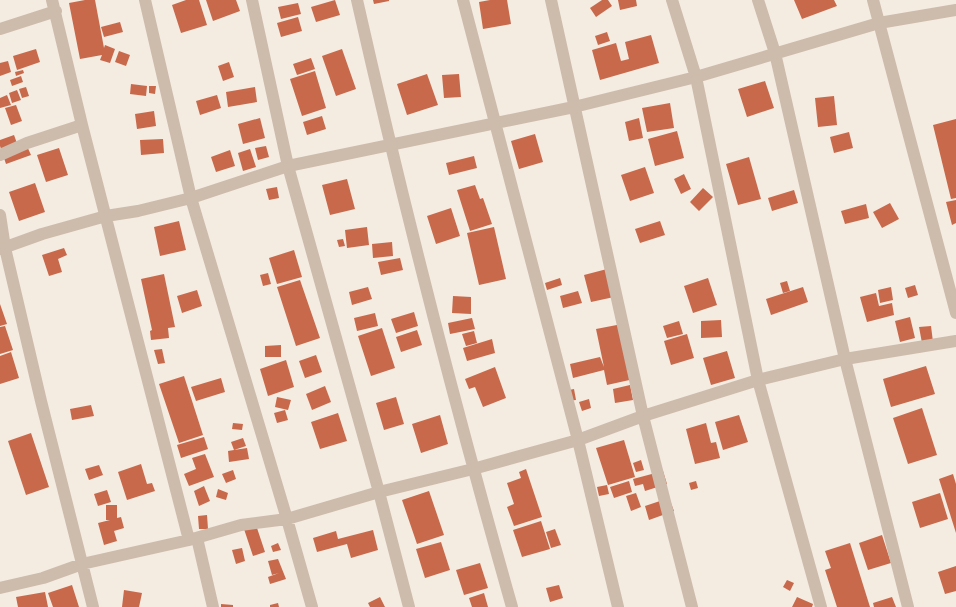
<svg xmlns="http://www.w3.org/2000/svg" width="956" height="607" viewBox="0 0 956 607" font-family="'Roboto Condensed',sans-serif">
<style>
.building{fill:#c8694b}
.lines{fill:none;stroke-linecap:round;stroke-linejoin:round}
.minor{stroke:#cdbbac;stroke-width:12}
</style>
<rect width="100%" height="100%" fill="#f4ebe1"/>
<path class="building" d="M85,0H95L104,48L105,45L115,49L110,63L100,60L102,55L80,59L69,3Z
M186,0H199L207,25L181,33L172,5Z
M206,0H236L240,11L213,21Z
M335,0L340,15L316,22L311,7Z
M373,0H389V1L374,4Z
M490,0H507L511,24L483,29L479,2Z
M602,0H608L612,6L596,17L590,8Z
M618,0H636L637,6L620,10Z
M794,0H834L837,6L802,19Z
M298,3L301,14L281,19L278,7Z
M298,17L302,31L281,37L277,23Z
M120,22L123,32L104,37L101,27Z
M607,32L610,41L598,45L595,36Z
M651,35L659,63L600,80L592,50L616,43L621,61L629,59L625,42Z
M36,49L40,62L17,70L13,56Z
M342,49L356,89L336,96L322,56Z
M119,51L130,55L126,66L115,62Z
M311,58L315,69L297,75L293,64Z
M8,61L11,72L0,76V63Z
M229,62L234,77L223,81L218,66Z
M23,70L24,73L16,76L15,72Z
M315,71L326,108L302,116L290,79Z
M427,74L438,105L407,115L397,84Z
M459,74L461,97L444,98L442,75Z
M21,76L23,82L12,86L10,80Z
M765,81L774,108L747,117L738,89Z
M131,84L147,86L146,96L130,94Z
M149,86H156L155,94L149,93Z
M26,87L29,96L22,98L19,89Z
M255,87L257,102L228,107L226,92Z
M17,90L21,100L12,103L9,93Z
M7,95L11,105L0,108V98Z
M217,95L221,108L200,115L196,101Z
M834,96L837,125L818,127L815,98Z
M670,103L674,128L647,132L642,108Z
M16,105L22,121L11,125L5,108Z
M154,111L156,126L137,129L135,114Z
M322,116L326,129L307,135L303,122Z
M260,118L265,138L243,144L238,124Z
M639,118L643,138L629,141L625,122Z
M956,119V198L951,199L933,125Z
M677,131L684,158L655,166L648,139Z
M849,132L853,148L834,153L830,137Z
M535,134L543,162L519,169L511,141Z
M14,135L18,146L26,144L31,155L6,164L0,146V140Z
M163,139L164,153L141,155L140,140Z
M266,146L269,157L258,160L255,148Z
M59,148L68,175L46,182L37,155Z
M250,149L256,167L243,171L238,153Z
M230,150L235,166L216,172L211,157Z
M474,156L477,168L449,175L446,163Z
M749,157L761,199L738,205L726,164Z
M645,167L654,193L630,201L621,175Z
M684,174L691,189L681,194L674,179Z
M347,179L355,209L330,215L322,185Z
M35,183L45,212L19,221L9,192Z
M475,185L480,199L483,198L492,224L470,231L457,190Z
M277,187L279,198L269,200L266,189Z
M703,188L713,197L699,211L690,202Z
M794,190L798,203L772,211L768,198Z
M956,200V223L952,225L946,202Z
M890,203L899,219L882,228L873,212Z
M866,204L869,218L845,224L841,211Z
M451,208L460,236L436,244L427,216Z
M179,221L186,250L160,256L154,227Z
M660,221L665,235L640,243L635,229Z
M367,227L369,245L347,248L345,230Z
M494,227L506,279L479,285L467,233Z
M343,239L345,246L339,247L337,240Z
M392,242L393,256L373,258L372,244Z
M64,248L67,255L58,259L62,272L49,276L42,255Z
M294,250L302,277L277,284L269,258Z
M400,258L403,270L381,275L378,262Z
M607,269L614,297L591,302L584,275Z
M268,273L271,284L263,286L260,275Z
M164,274L175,327L168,328L169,338L151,340L150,331L152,330L141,279Z
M560,278L562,285L547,290L545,283Z
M708,278L717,305L693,313L684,286Z
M300,280L320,338L296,346L277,287Z
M787,281L790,291L783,293L780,283Z
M915,285L918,295L908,298L905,288Z
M368,287L372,299L352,305L349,292Z
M803,287L808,302L771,315L766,299Z
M891,287L893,300L880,303L878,290Z
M197,290L202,306L182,313L177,296Z
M578,291L582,303L563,308L560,296Z
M876,293L879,306L892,303L894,315L867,322L860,297Z
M453,296L471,297V314L452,313Z
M0,304L7,324L0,326Z
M414,312L418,326L396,333L391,319Z
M375,313L378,326L357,331L354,318Z
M910,317L915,338L900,342L895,321Z
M472,318L475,329L450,334L448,323Z
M721,320L722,337L701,338V321Z
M679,321L683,334L667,338L663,326Z
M622,324L634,379L607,385L604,370L573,378L570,364L600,357L604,367L596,329Z
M5,326L13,350L0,354V327Z
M931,326L933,342L922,343L919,327Z
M382,328L395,368L371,376L358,336Z
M417,330L422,345L401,352L396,337Z
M474,331L477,343L466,346L462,334Z
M687,334L694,358L671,365L664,341Z
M492,339L495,353L467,361L463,348Z
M281,345V357H265V346Z
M162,349L165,363L158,364L154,350Z
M727,351L735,378L711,385L703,358Z
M11,352L19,378L0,384V356Z
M316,355L322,372L305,378L299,361Z
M286,360L294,387L268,396L260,369Z
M926,366L935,394L891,407L883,379Z
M495,367L506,398L483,407L475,387L469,389L465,379Z
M184,376L203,435L179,443L159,384Z
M221,378L225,392L196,401L191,387Z
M630,385L633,400L615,403L613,389Z
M325,386L331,402L312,410L306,394Z
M574,389L576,400L566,401L564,391Z
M277,397L291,400L288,410L275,407Z
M396,397L404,424L384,430L376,403Z
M589,399L591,408L582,411L579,402Z
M91,405L94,416L72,420L70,409Z
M922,408L937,455L908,464L893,418Z
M285,410L288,420L277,423L274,413Z
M338,413L347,441L320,449L311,422Z
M440,415L448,444L421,453L412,424Z
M739,415L748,442L723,450L715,422Z
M233,423L243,424L242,430L232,429Z
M706,423L711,443L716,442L720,458L695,464L686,429Z
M31,433L49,487L26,495L8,441Z
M204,437L208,449L181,458L177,445Z
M243,438L246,446L234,450L247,448L249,459L229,462L228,451L234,450L231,442Z
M624,440L635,477L608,485L596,448Z
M205,454L214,477L189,486L184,474L196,469L192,458Z
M641,460L644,470L636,472L633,463Z
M141,464L147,484L152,483L155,491L127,500L118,472Z
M99,465L103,475L89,480L85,469Z
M526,469L542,517L514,526L507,507L514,504L507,483L521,478L519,472Z
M233,470L236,479L226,483L222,474Z
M663,471L667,484L645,491L643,484L635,486L633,479Z
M953,474L956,484V533L939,479Z
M629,481L632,492L614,498L610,487Z
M696,481L698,488L691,490L689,483Z
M607,485L609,494L599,496L597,487Z
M204,486L210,501L199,506L194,491Z
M218,489L228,493L226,500L216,497Z
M107,490L111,502L98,506L94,494Z
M429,491L444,535L417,544L402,500Z
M636,493L641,507L631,511L626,496Z
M940,493L948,519L920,528L912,502Z
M669,498L674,511L649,520L645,506Z
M106,505H117V518L121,517L124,528L114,531L117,541L104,545L98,523L110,520H106Z
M207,515L208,529H199L198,516Z
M541,521L550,549L522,557L513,530Z
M256,525L265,552L253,556L244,529Z
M555,529L561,545L551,548L546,532Z
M373,530L378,550L351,558L347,544L317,552L313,538L336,531L338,539Z
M882,535L891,563L868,570L859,543Z
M441,542L450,570L425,578L416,549Z
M278,543L281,550L273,552L271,546Z
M850,543L870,607H837L825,570L831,568L825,551Z
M242,548L245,561L236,564L232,550Z
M278,559L286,579L270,584L268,577L279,573L272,575L268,561Z
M480,563L488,588L464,595L456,570Z
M956,566V591L945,594L938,572Z
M787,580L794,583L790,591L783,587Z
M72,585L79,607H53L48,593Z
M559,585L563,598L550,602L546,588Z
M124,590L142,593L139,607H122Z
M45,592L48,607H18L16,597Z
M484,593L488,607H472L469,598Z
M380,597L385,607H370L368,603Z
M797,597L813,604L812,607H792Z
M892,597L896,607H874L873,603Z
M278,603L279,607H270V605Z
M221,604L233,605V607H221Z"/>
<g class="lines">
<path class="minor" d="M145,0L191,198L287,519L312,607
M252,0L288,166L379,492L409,607
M357,0C403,204 455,406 512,607
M463,0L578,440L618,607
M551,0L643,416L692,607
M672,0L696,77L758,380L821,607
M758,0L775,53L845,359L908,607
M873,0L956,313
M0,29L56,11
M82,125L189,540
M0,155L27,143L82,125L52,0
M0,215L5,248L41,401L93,607
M0,249L42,234L106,216L138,211L191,198L288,166L574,107L696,77L879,23L956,10
M197,538L213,607
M0,588L43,578L82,564L189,540L241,525L287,519L379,492L473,469L578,440L643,416L758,380L845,359L956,341"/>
</g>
</svg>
